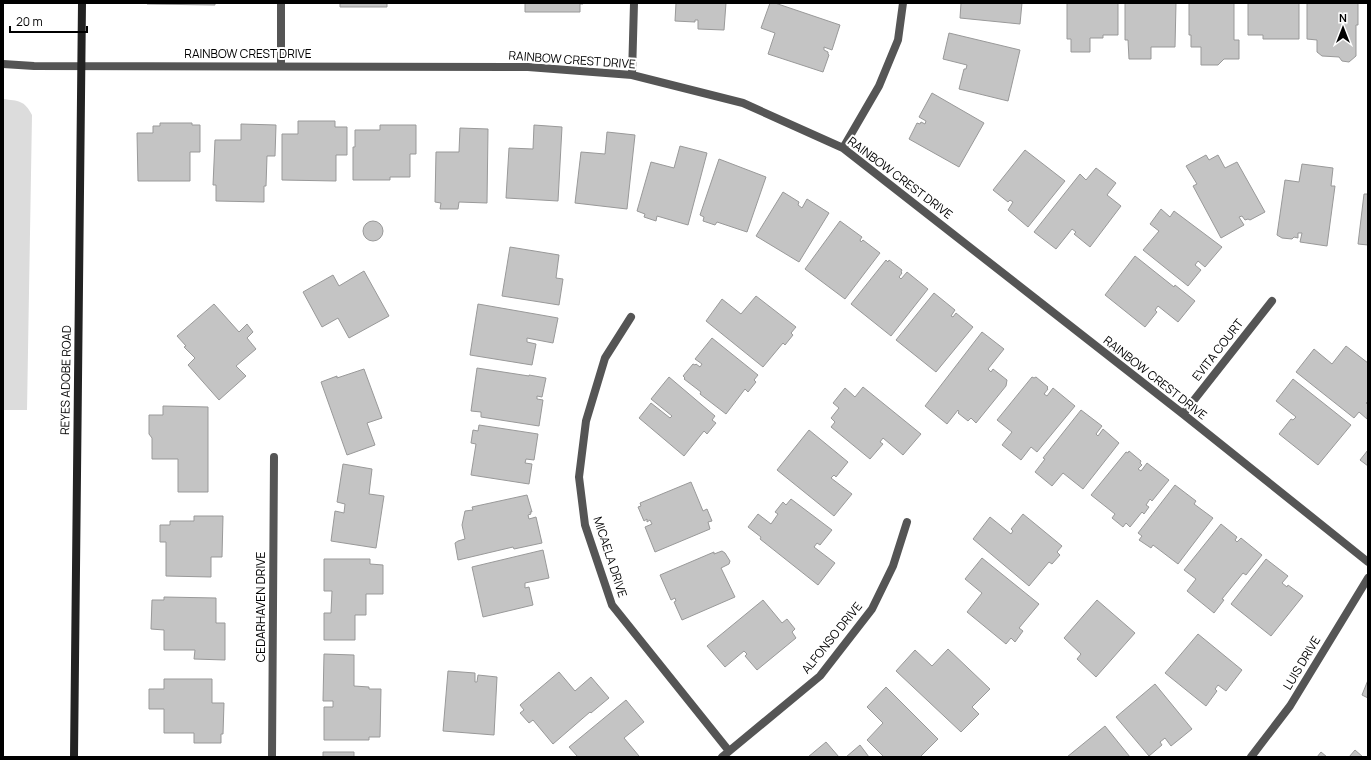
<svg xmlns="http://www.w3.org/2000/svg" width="1371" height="760" viewBox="0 0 1371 760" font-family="Manrope,sans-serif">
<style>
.green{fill:#dcdcdc}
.building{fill:#c4c4c4;stroke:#999}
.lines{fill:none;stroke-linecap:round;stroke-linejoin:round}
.street{stroke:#555;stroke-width:8}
.secondary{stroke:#222;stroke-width:8}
.labels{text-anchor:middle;stroke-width:4;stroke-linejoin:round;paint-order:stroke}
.street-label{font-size:12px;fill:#000;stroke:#fff}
</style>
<rect width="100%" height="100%" fill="#fff"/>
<path class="green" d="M3,99C19,101 24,100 32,115L27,410H3Z"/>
<path class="building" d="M147,3H215V5L147,4Z
M340,3H387V7H340Z
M525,3H583V4H580V12H525Z
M676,3H726L724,30L698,29V20H695V22L675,21Z
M770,3H775L840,25L832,50L824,47V50L828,52V54L829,55L823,72L768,54L775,33L761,28Z
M961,3H1022L1020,24L960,18Z
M1067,3H1118V35H1103V38H1090V52H1071V39H1067Z
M1125,3H1176L1175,47H1151V59H1129L1128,40H1125Z
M1189,3H1234V40H1239V59H1224L1218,65H1201V47H1191V35H1189Z
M1248,3H1299V39H1263V35H1248Z
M1307,3H1358V25H1356V56L1349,62L1342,61L1339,57L1322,56L1317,52V40L1307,39Z
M949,33L1020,50L1008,101L959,89L964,69H966L967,65L943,59Z
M932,93L984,123L959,167L909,139L917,123L920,124L921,122L925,124L926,121L919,117Z
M298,121H335V127H347V155H336V181L282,180V134H298Z
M160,123H192V125H200V152H190V181H138L137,133H153V126H160Z
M241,124L276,125L275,156H267L266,186H264V202L216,201V185H213L215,140H241Z
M380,125H416V154H410V177H390V180H353V147H355V130H380Z
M534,125L562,127L558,201L506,198L509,148L533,149Z
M460,128L488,129L487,203L459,202L458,209H440L441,203L435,202L436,152H459Z
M607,132L635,135L627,209L575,203L581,152L605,154Z
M680,146L707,153L688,225L657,216L656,221L644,217L645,214L637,211L651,162L674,168Z
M1025,150L1065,181L1028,227L1008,210L1013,202L1010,200L1008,202L993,190Z
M1206,155L1209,160L1218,155L1225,168L1237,162L1265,212L1250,220L1248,219L1245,220L1242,216L1239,217L1244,225L1221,238L1193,186L1197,184L1186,166Z
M719,159L766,177L747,232L717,222L715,225L703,221L704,217L700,215Z
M1302,164L1333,168L1331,186H1335L1327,246L1300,242L1302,233H1298V238L1294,237L1292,239L1282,238L1277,235L1285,180L1299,182Z
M1096,168L1116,183L1107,195L1121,206L1090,247L1074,234L1076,232L1072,229L1056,249L1034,232L1080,174L1086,180Z
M783,192L799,202L798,205L802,208L807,199L829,213L799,262L756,236Z
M1364,194H1368V245L1358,244Z
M1161,209L1170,217L1174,211L1222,247L1205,267L1198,261L1195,265L1201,270L1188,286L1143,250L1159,231L1150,224Z
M363 231a10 10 0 1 1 20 0a10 10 0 1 1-20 0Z
M840,221L862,237L860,240L861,242L863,240L880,253L845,299L805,269Z
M510,247L559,255L556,278L563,279L559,305L502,296Z
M1135,256L1174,287L1175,285L1195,301L1178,322L1158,306L1155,310L1157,312L1145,327L1105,295Z
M886,260L888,262L889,260L902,270L901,272L902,273L899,277L901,279L907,272L928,289L891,336L851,304Z
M364,271L389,316L349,338L338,318L322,327L303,292L333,275L339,286Z
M934,293L955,310L951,316L953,317L956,313L973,327L936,372L896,340Z
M756,296L796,327L791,333L793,335L785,345L783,343L763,367L706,321L722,299L741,314Z
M214,304L239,332L247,324L253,332L247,338L256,349L236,366L246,376L219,400L188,365L195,358L184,347L186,346L177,336Z
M478,304L558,318L553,343L527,338V342L536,344L532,365L470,355Z
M982,332L1004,349L988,369L991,372L993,369L1007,380L1006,386L976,423L971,418L968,421L958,413L959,412L958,410L947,424L925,406Z
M712,338L758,375L754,380L756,382L748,392L745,389L726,414L700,394L701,392L684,379L685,378L683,376L693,364L695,365L696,364L700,367L702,364L695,359Z
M1346,346L1368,363V401L1366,403L1368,405L1367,419L1359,412L1354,418L1296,372L1314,349L1332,364Z
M477,368L529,376V375L546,378L542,397L537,396V399L543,400L539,426L481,417V412L471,411Z
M364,369L382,418L367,423L375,445L347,455L321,382L337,376V378Z
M669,377L715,416L712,420L716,423L707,434L704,431L684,456L639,418L651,403L670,418L672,416L651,399Z
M1032,377L1034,378L1036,377L1048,387L1047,388L1048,389L1044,394L1047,396L1053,388L1075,406L1037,452L1031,447L1021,460L1002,445L1012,432L997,420Z
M1293,379L1351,425L1318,465L1279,434L1291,419L1293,420L1296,417L1276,401Z
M863,387L921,434L903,455L883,438L880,442L883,444L870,459L831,427L835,422L831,418L839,408L833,403L845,388L855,397Z
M163,406L208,407V492H178V459H152V438L149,434V415H163Z
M1081,410L1102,426L1096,434L1098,436L1103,429L1119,443L1083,489L1063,473L1052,486L1035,472L1045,459L1043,458Z
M479,425L538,434L534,460L526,459L525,463L532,464L529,484L471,475L476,444L471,443L473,430L478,431Z
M809,430L848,462L836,477L834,475L831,478L852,494L834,516L777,470Z
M1368,450V466L1360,460Z
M1129,451L1141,461L1140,463L1142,465L1138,469L1141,471L1147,463L1169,480L1152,501L1150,499L1146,505L1149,507L1144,514L1142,512L1130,527L1126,523L1123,527L1112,518L1115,514L1091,495L1126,452L1128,453Z
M343,464L372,469L369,494L384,496L376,548L331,541L335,511L344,513L345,504L337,502Z
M691,482L703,511L707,509L712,521L708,522L710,529L655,552L645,527L652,524L650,520L647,522V519L644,521L638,507L641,506L640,503Z
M1175,485L1196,501L1194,504L1213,518L1178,564L1153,545L1151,548L1139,540L1142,536L1138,533Z
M527,495L532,512H530L531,514L528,515L529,519L536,517L542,543L514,549L513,547L458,560L455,543L458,541L465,539L462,525L465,511L473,510L472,507Z
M791,499L832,530L820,545L817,543L814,547L835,563L818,585L760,539L761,537L748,527L758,514L771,524L778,514L775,512L783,502L786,505Z
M1023,514L1062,546L1057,552L1060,555L1052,564L1049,562L1029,586L973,539L990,517L1011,534L1013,531L1011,529Z
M194,516H223L222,557H211V577L166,576V542H160V525H170V521H194Z
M1221,524L1237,537L1235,540L1237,542L1241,538L1262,555L1246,575L1243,573L1222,599L1224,600L1214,613L1187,591L1196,579L1184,570Z
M543,550L549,578L525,583V588L529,587L533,605L483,617L472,567Z
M722,551L725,553L730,561L729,564L721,568L735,597L682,620L674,602L676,601L675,598L671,600L660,575L714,552V554Z
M982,558L1039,604L1019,628L1023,631L1015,642L1011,638L1006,644L967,612L982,593L965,579Z
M324,559H370V564L383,565V594H366V615H355V640H324V613H331L332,591H324Z
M1266,559L1288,576L1282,583L1287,587L1288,585L1303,596L1271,636L1231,604Z
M164,597L216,598V623H225V660L194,659L195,650H164V630L151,629L152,600H164Z
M763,600L782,623L787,619L795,629L792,632L796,638L757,670L745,656L747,654L744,651L725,667L707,646Z
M1097,600L1135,633L1096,677L1077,659L1081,654L1064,638Z
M1198,634L1242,670L1226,691L1218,685L1215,689L1217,691L1206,706L1165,673Z
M948,649L990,689L972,707L979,714L961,732L896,671L915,650L932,666Z
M324,654L354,655V686L369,687V689H381L380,737H369V740H324V707H333V701H323Z
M448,671L475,673V682H477L478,675L497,677L494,735L443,731Z
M559,672L575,691L591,677L609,698L591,713L590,712L553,744L533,720L529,723L520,713L524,710L520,705Z
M164,679H212V703H224L223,734H221V743H194V733H164V709H149V689H164Z
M1368,680V698L1362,695Z
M1155,684L1192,729L1171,746L1165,738L1160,742L1162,745L1149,756L1116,717Z
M886,687L938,739L920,757H884L867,740L883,723L867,707Z
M626,700L644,722L624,738L639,756L638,757H578L569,747Z
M1105,726L1130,757H1067Z
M826,742L839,757H808Z
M860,745L869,757H846Z
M1355,750L1363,757H1349Z
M323,752H354V757H323Z
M1321,752L1327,757H1317Z"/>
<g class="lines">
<path class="street" d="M3,64L34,66L528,67L632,75L743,103L843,148L1183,414L1368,562
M281,66V3
M632,75L634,3
M843,148L879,86L898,40L903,3
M631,317L605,358L586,421L579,477L585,525L612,605L729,751
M1183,414L1272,301
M272,757L274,457
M722,757L820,676L872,609L893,566L907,522
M1251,757L1290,706L1368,578"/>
<path class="secondary" d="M74,757L82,3"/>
</g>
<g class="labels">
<g class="street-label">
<text x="248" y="58">RAINBOW CREST DRIVE</text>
<text transform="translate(572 60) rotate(4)" y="4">RAINBOW CREST DRIVE</text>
<text transform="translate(900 178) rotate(37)" y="4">RAINBOW CREST DRIVE</text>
<text transform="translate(1218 350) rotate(-52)" y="4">EVITA COURT</text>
<text transform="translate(1155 378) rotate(38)" y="4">RAINBOW CREST DRIVE</text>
<text transform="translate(66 380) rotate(-89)" y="4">REYES ADOBE ROAD</text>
<text transform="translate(610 557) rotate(72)" y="4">MICAELA DRIVE</text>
<text transform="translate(261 607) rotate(-90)" y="4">CEDARHAVEN DRIVE</text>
<text transform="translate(832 638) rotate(-51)" y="4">ALFONSO DRIVE</text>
<text transform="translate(1302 663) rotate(-59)" y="4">LUIS DRIVE</text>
</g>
</g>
<rect width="1371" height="760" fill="none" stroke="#000000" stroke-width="8"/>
<g transform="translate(1343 28)" stroke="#ffffff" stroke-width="3" paint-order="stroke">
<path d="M0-3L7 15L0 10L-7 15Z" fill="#000000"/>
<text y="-6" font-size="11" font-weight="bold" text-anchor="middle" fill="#000000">N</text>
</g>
<path d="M10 26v6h77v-6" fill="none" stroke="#000000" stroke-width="2"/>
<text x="16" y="26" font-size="12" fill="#000000" stroke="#ffffff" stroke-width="3" paint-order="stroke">20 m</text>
</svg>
